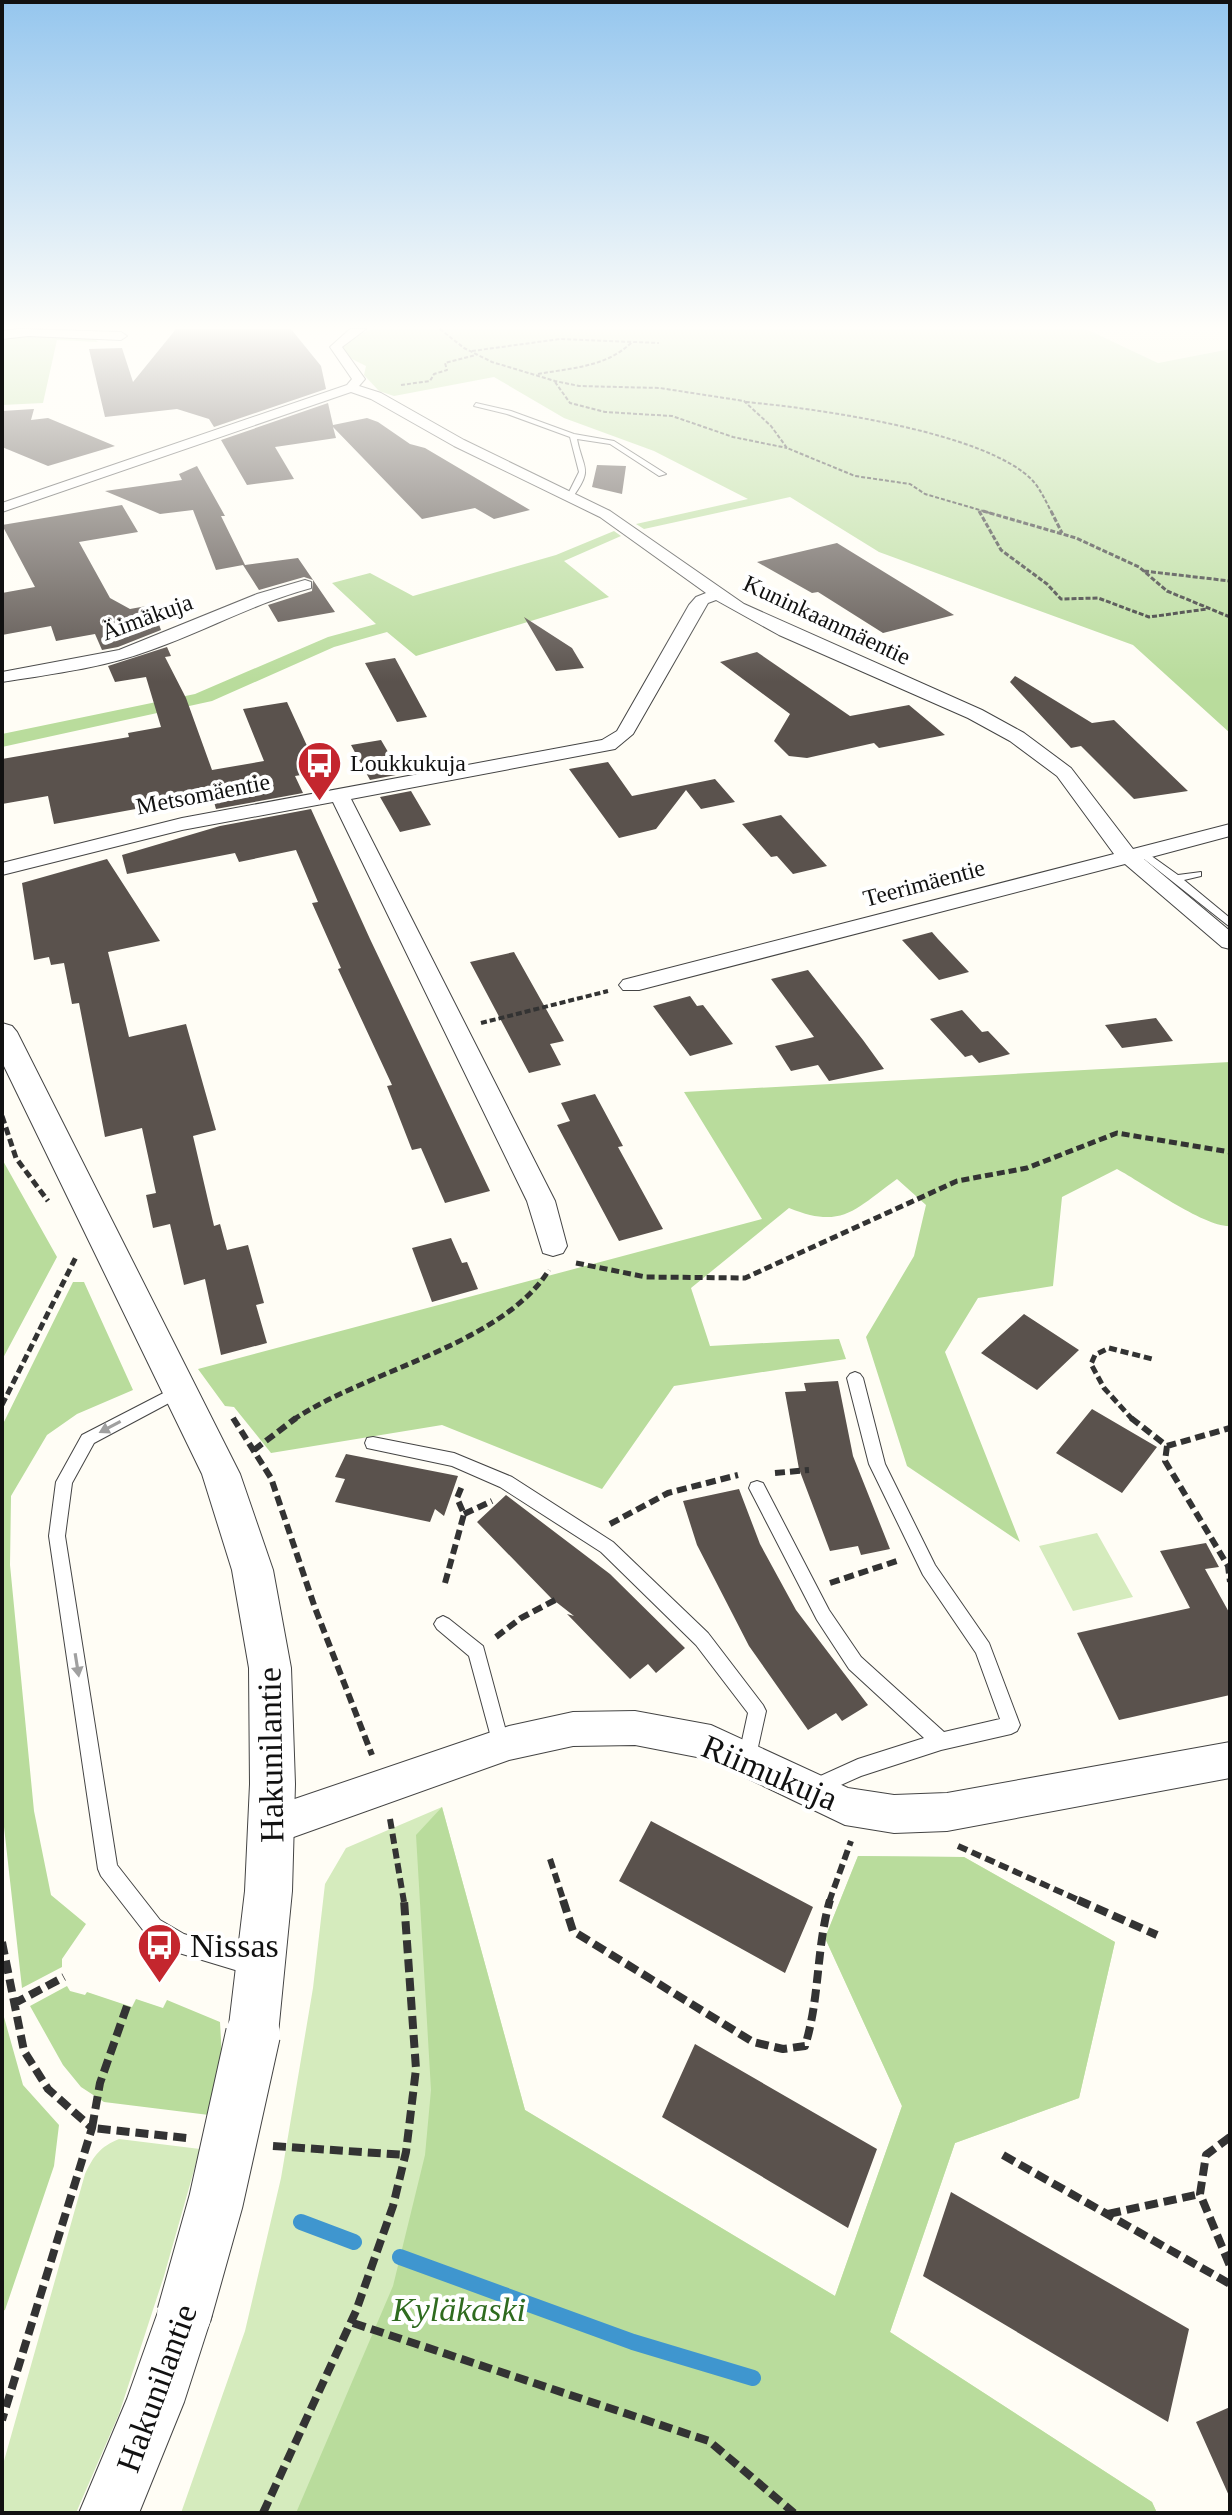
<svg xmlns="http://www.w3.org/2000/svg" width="1232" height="2515" viewBox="0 0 1232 2515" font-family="'Times New Roman',serif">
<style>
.farmland{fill:#f6f3d4}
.green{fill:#d5ebbd}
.forest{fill:#b9dc9c}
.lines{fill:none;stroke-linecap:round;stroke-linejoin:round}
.stream{stroke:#3f96cf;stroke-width:16}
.building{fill:#5a524d}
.service-casing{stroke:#444;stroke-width:2}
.minor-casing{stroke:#444;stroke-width:2}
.tertiary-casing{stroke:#444;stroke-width:2}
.path-far5{stroke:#333;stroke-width:2;stroke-dasharray:4 2;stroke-linecap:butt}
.path-far4{stroke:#333;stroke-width:3;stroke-dasharray:5 2;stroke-linecap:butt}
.path-far3{stroke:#333;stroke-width:4;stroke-dasharray:6 3;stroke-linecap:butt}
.path-far2{stroke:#333;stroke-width:5;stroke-dasharray:8 4;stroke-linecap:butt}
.path-far1{stroke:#333;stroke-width:6;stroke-dasharray:10 5;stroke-linecap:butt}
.path{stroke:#333;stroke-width:8;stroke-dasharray:13 6;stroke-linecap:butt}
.service{fill:#fff;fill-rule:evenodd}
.minor{fill:#fff;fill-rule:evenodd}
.tertiary{fill:#fff;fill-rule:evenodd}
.tertiary-bridge-casing{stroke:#444;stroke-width:56;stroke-linecap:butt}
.tertiary-bridge{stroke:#fff;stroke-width:54}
.oneway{fill:#a0a0a0}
.labels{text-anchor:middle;stroke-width:8;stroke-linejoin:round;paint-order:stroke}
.far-street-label{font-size:24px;fill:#111;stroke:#fff}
.far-poi-label{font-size:24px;fill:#111;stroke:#fff;text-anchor:start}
.near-street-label{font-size:34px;fill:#111;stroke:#fff}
.near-poi-label{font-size:34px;fill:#111;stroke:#fff;text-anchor:start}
.near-park-label{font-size:34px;font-style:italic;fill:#2f6b1f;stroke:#fff}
</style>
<rect width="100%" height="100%" fill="#fffdf5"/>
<path class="farmland" d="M1086,329H1230V349L1158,363Z"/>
<path class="green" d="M1097,1533L1133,1597L1073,1611L1039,1546Z
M442,1807L525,2110L835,2296L902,2106L825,1938L858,1856L964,1857L1115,1942L1079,2098L955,2143L890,2332L1152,2502L1157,2513H181L245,2331L281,2178L313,1988L325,1884L346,1848Z
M119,2139L200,2149L164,2276L119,2414L76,2513H2V2468L85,2174C94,2155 100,2147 119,2139Z"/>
<path class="forest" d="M371,329H1086L1158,363L1230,349V733L1133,645L879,552L790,497L644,529L636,524L748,499L654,451L564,418L494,377L394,396L379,391L364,375L366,366L348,357L343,347L351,339Z
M31,333L93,337L98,342L57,340L43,403L2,405V337Z
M614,531L621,536L564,561L609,597L416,656L387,632L334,647L212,701L2,747V734L195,694L328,637L376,624L332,583L370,573L413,596L556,555Z
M1230,1062V1226C1204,1227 1143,1183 1117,1169L1062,1197L1053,1286L978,1298L945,1352L1020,1542L907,1466L866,1337L914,1256L926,1205L897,1179C855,1209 843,1230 789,1208L691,1288L710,1346L839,1339L846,1359L674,1386L602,1489L442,1425L271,1453L234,1407L225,1406L198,1369L762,1219L684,1092Z
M2,1159L57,1257L2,1360Z
M73,1282H84L133,1390L77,1414L47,1435L11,1496L10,1565L34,1811L51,1895L86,1924L62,1959V1967L22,1988L2,1809V1426Z
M442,1807L525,2110L835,2296L902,2106L825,1938L858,1856L964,1857L1115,1942L1079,2098L955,2143L890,2332L1152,2502L1157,2513H296L393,2286L425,2155L431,2090L416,1835Z
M67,1986L70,1991L85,1995L87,1992L132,2007L136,1999L163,2008L167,2000L220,2022L222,2059L209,2115L104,2102L81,2087L63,2065L30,2006Z
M2,2010L23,2085L59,2125L54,2166L5,2310L2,2311Z"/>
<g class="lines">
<path class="stream" d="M301,2222L354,2242
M400,2257L633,2342L753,2378"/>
</g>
<path class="building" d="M176,329H291L321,366L326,389L214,427L209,419L177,409L105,417L89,349L122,348L133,382Z
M328,403L333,425L367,418L378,422L410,444L425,448L530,510L494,519L475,508L422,519L333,427L336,438L275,447L294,479L247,485L221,440Z
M34,409L31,420L48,418L115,446L48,466L2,447V411Z
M597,465L626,466L622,494L592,487Z
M197,466L225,516H221L245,565L298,558L335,612L278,622L268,605L312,591L313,580L304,577L259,590L243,565L216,570L193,510L160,514L105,491L182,480L179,474Z
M122,505L138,532L79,542L110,598L130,609L152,605L161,630L118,647L102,650L95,634L56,641L51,626L2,635V593L35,587L2,525Z
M837,543L954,615L883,633L818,592L812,593L757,562Z
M524,617L572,648L584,668L556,671Z
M167,647L171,656L165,657L186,698L212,770L264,761L243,709L287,702L319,772L295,776L303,793L216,809L212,795L54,824L48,796L2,804V759L129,737L128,733L161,727L146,677L115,682L108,666Z
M757,652L850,716L909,705L945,735L879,748L874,743L807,758L789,756L774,741L790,714L720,662Z
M395,658L427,717L397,722L365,663Z
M1015,676L1092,723L1114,720L1188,791L1134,799L1081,746L1071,748L1010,682Z
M381,740L401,774L370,780L351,745Z
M608,762L632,796L715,779L735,802L701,809L686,790L656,829L619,838L569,769Z
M411,791L431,825L400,832L380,797Z
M311,809L370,939L490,1191L445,1203L421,1148L412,1150L387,1086L392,1085L338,969L341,968L312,903L318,902L296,850L239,862L235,853L127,874L122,855L220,826Z
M781,815L827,866L793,874L777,856L771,857L742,824Z
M107,859L160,941L108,952L129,1037L186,1024L216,1130L193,1136L214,1226L220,1224L227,1250L248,1245L264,1303L256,1305L267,1343L221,1355L205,1279L184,1285L170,1224L153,1228L146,1195L156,1193L142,1128L105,1137L79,1003L72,1004L64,963L51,965L49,957L34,960L22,883Z
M932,932L938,939L969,972L939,980L902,940Z
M514,952L564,1041L550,1044L561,1065L529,1073L470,962Z
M808,970L863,1040L884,1069L829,1081L818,1065L791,1071L775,1046L814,1037L771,979Z
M690,996L697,1006L703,1005L733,1044L690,1056L653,1006Z
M962,1010L982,1032L988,1031L1010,1054L979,1063L972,1055L965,1057L930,1019Z
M1156,1018L1173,1041L1122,1048L1105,1025Z
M595,1094L623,1146L618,1147L663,1229L619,1241L557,1125L570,1121L561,1103Z
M451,1238L462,1263L467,1262L478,1289L432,1302L412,1248Z
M1024,1314L1079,1350L1037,1390L981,1353Z
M838,1381L853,1456L890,1549L861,1555L858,1546L830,1551L799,1469L785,1392L806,1391L804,1383Z
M1092,1409L1157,1447L1122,1493L1056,1453Z
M346,1454L458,1476L444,1516L435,1509L430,1522L335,1502L345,1479L335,1477Z
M739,1489L760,1544L796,1610L868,1705L842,1721L836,1713L808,1730L749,1646L697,1545L683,1501Z
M506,1495L610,1574L685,1648L656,1673L648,1664L630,1679L567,1614L574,1616L551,1598L477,1522Z
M1206,1543L1219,1567L1205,1569L1230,1614V1695L1119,1720L1077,1633L1190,1608L1160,1551Z
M651,1821L813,1907L785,1973L619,1881Z
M695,2044L877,2149L848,2228L662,2117Z
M951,2192L1189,2329L1168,2422L923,2276Z
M1230,2407V2498L1196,2422Z"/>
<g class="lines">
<defs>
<path id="service" d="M476,403L511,411L574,434L614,441L666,474L659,476L610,444L577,439C583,470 594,468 572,498H566L579,472L570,437L507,414L474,406Z
M1143,850L1178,875L1201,872V876L1184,880L1230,918V927L1139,855L1138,853Z
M855,1372L860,1374L863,1378L885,1464L935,1565L989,1643L1020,1725L1017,1731L1011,1734L941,1750L861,1776L814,1797L807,1794L805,1788L807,1782L858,1759L924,1738L849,1669L817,1620L749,1488L751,1483L757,1481L763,1483L829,1610L861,1657L944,1732L1000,1719L976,1653L923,1575L869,1464L847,1378L850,1374Z
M179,1385L184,1387L187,1391L184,1395L94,1443L72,1483L65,1536L117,1865L160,1920L184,1934L262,1959L265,1966L262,1973L255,1976L179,1953L146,1934L101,1876L98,1869L49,1536L56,1482L82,1435Z
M373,1437L454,1453L512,1477L613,1542L708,1633L763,1705L766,1711L754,1765L747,1768L740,1765L738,1759L748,1713L696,1645L601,1552L500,1487L452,1466L367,1448L365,1443L367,1438Z
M443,1616L449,1619L483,1646L510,1746L507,1752L501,1755L495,1752L469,1656L437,1629L434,1624L437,1619Z"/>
<path id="minor" d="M19,329L121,332L127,336L121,340L28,336L2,339V331Z
M350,329H366L342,347L365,379L359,386L381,393L464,440L610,511L744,604L982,710L1024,733L1071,768L1133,849L1230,824V836L1144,859L1230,931V949L1222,947L1125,864L639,990H623L619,985L623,980L1114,854L1057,776L1010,741L968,718L779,635L716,600L708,603L633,734L615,749L351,799L555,1201L567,1246L563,1253L553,1256L543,1253L527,1201L333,802L182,830L2,875V863L182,818L602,740L617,731L689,605L696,597L706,593L600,517L454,446L371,399L351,392L2,512V503L347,385L352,379L330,347Z
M305,580L311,582V588C255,603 205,631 151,650C103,668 52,674 2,682V672L119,650L257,594Z
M635,1711L711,1725L848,1788L894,1795L947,1793L1230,1742V1778L947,1831L894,1833L845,1825L707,1759L635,1745L573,1746L509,1760L274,1844L261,1838L255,1825L261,1812L274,1806L509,1726L573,1712Z"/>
<path id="tertiary" d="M2,1023L12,1026L17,1032L240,1474L273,1570L291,1668L295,1784L292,1891L278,2034L271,2052L253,2059L235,2052L228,2034L245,1891L250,1784L249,1668L232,1570L202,1474L2,1062Z
M184,2287L204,2295L212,2315L184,2402L139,2513H79L127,2399L164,2295Z"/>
</defs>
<use href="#service" class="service-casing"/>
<use href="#minor" class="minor-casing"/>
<use href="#tertiary" class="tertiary-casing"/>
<path class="path-far5" d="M440,329L464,348L492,362L555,381L579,386L660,388L744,401L771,426L787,448L855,476L910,484L925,494L990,513
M472,351L560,339L659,343
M538,374C571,368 607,367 632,342
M555,382L570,403L605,412L672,416L733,437L787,448
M401,385L430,381L434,374L447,370L445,363L476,355
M746,402C813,408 988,432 1033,481C1041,490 1046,502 1052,513"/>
<path class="path-far4" d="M979,511L1001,550L1047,584L1061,599L1098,598L1149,617L1207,609
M983,511L1076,538L1139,567L1167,591L1230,617
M1051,511L1062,533
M1144,571L1230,581"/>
<path class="path-far3" d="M481,1023L608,991"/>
<path class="path-far2" d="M2,1116L16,1158L48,1201
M576,1263L646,1277L745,1278L957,1181L1027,1168L1117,1133L1230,1152
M2,1405L77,1255
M293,1420C367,1370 502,1345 549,1270
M1133,1420L1104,1388L1091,1364L1095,1355L1109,1348L1152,1359"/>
<path class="path-far1" d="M233,1418L271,1478L315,1608L372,1755
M1131,1418L1167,1446L1230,1428
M1167,1446L1165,1461L1228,1566L1230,1582
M254,1450L296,1418
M775,1473L809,1470
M464,1514L492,1501
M610,1524L668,1493L738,1475
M445,1583L464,1514L457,1498L462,1486
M830,1583L900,1560
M496,1637L521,1618L559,1598
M390,1819L404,1902
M958,1846L1083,1902
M550,1859L564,1902
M829,1902L851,1841"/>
<path class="path" d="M563,1900L573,1931L753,2042L783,2049L805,2046C820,1998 816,1948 830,1900
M1078,1900L1157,1935
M2,1942L24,2051L48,2089L92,2128L2,2420
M13,2004L64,1977
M127,2006L100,2083L92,2128L187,2138
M1230,2137L1206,2155L1200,2194L1230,2266
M273,2146L406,2155
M1003,2155L1230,2284
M1108,2214L1200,2194
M353,2323L709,2441L794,2513
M263,2513L356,2311L393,2206L406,2152L416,2069L404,1900"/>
<use href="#service" class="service"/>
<use href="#minor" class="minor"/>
<use href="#tertiary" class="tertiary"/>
<defs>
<path id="tertiary-bridge" d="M184,2315L216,2201L253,2034"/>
</defs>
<use href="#tertiary-bridge" class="tertiary-bridge-casing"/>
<use href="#tertiary-bridge" class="tertiary-bridge"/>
</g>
<defs><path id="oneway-solid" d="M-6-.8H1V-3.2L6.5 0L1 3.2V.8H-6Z" transform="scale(2)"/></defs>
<g class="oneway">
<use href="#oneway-solid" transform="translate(110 1427) rotate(152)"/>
<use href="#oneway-solid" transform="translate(77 1665) rotate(81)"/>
</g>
<linearGradient id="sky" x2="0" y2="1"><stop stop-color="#95c6ee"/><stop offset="0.48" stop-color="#fffefa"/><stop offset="1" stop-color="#fffefa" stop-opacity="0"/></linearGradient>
<rect width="1232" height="682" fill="url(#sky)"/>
<defs>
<symbol id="bus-pin" viewBox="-11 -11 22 30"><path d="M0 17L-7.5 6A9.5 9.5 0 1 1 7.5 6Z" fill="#c4262e" stroke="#fff"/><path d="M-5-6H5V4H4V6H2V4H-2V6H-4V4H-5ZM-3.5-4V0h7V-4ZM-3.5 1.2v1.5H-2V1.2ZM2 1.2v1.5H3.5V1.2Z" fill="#fff"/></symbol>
</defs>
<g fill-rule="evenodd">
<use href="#bus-pin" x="294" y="738" width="51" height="69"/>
<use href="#bus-pin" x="134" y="1920" width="51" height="69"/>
</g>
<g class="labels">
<g class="far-street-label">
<text transform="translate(147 617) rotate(-20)" y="8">Äimäkuja</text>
<text transform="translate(827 620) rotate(25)" y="8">Kuninkaanmäentie</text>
<text transform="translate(203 794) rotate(-11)" y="8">Metsomäentie</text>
<text transform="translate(924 883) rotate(-15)" y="8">Teerimäentie</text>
</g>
<g class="far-poi-label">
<text x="350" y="771">Loukkukuja</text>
</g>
<g class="near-street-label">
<text transform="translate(270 1755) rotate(-91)" y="12">Hakunilantie</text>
<text transform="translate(770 1772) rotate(23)" y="12">Riimukuja</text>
<text transform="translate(156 2388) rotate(-70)" y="12">Hakunilantie</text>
</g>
<g class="near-poi-label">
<text x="190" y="1957">Nissas</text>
</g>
<g class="near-park-label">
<text x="459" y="2321">Kyläkaski</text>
</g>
</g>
<rect width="1232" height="2515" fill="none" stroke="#111111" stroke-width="8"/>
</svg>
